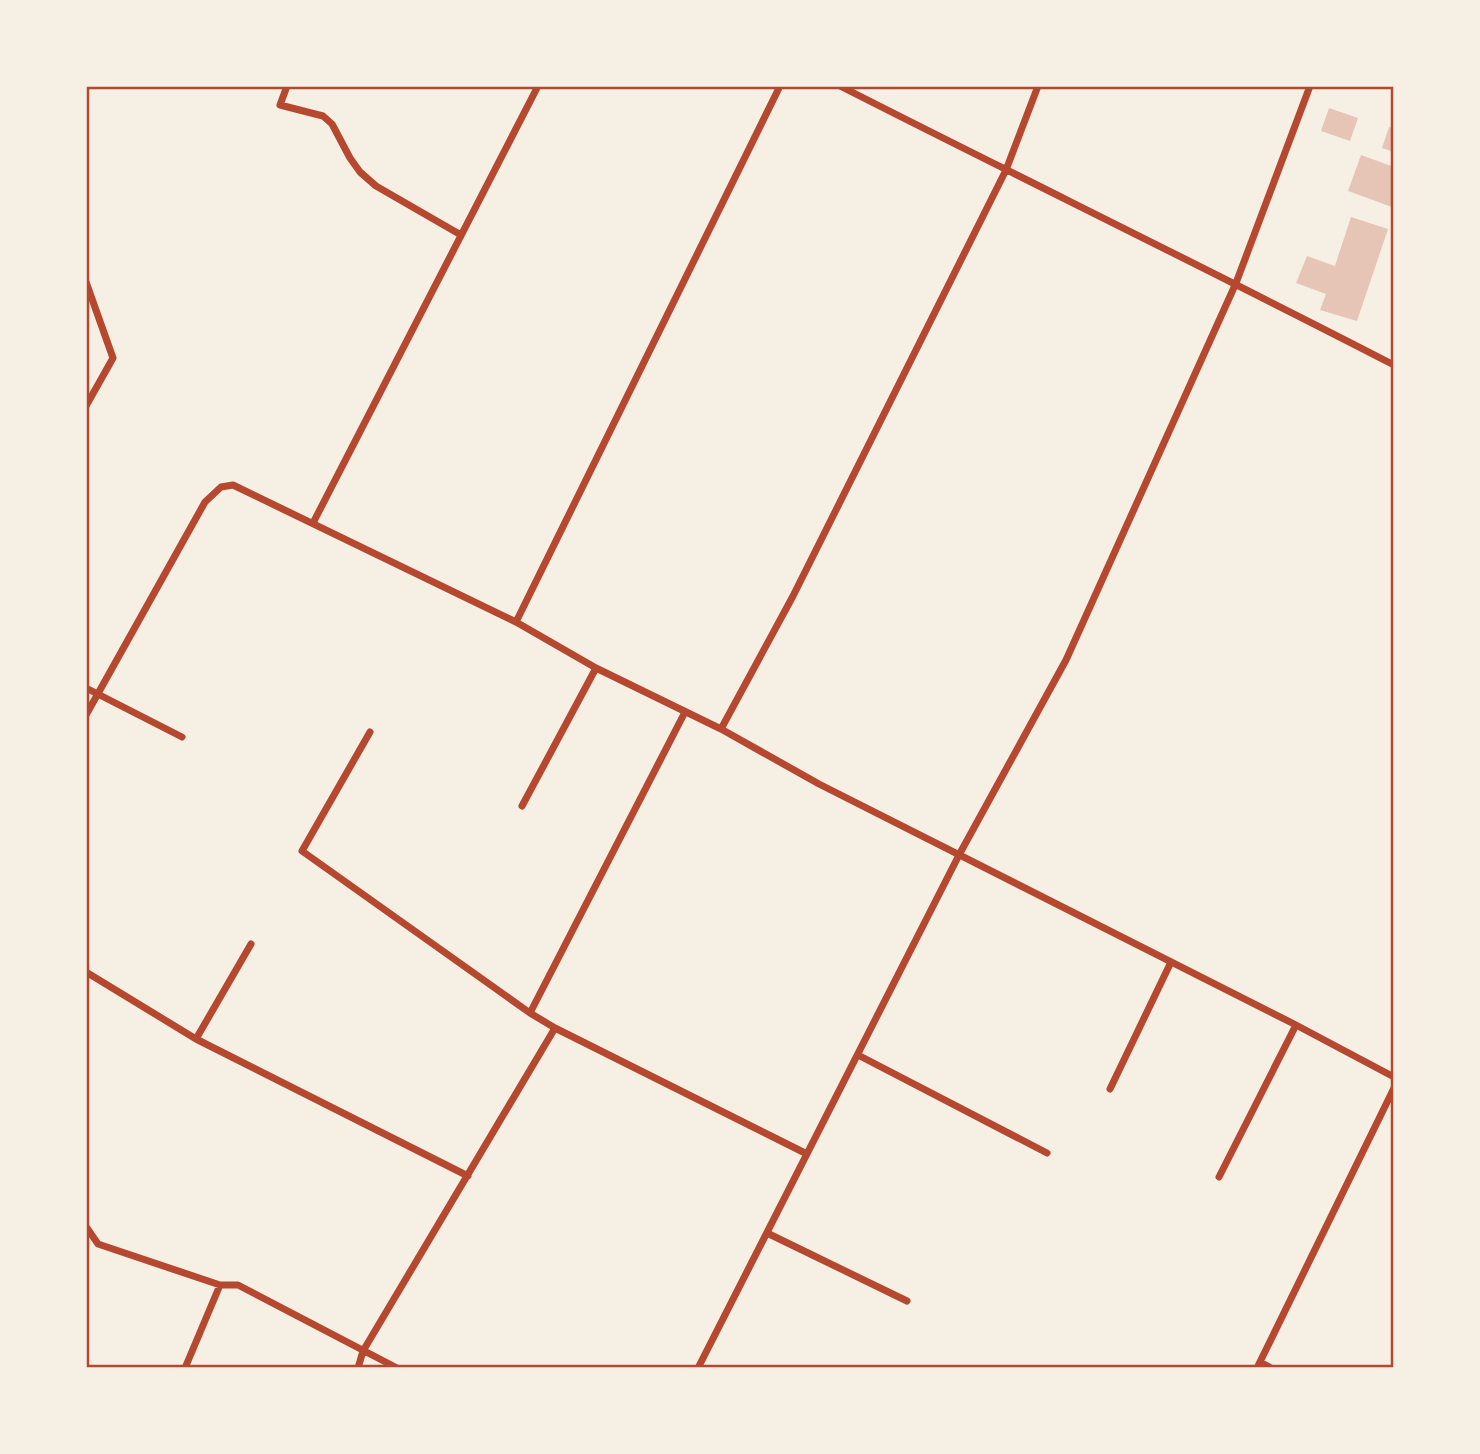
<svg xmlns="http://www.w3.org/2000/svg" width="1480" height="1454" viewBox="0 0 1480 1454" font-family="Rubik,sans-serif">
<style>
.building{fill:#e6c5b7}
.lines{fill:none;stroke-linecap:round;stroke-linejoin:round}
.minor{stroke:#b5482f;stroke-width:7}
.neatline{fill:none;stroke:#b5482f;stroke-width:2.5}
</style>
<rect width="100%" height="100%" fill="#f6efe4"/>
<path class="building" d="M1329,108L1358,118L1350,141L1321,131Z
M1389,127L1394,129V152L1382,148Z
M1361,155L1394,167V200L1392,207L1348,191Z
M1351,217L1388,229L1357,321L1320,310L1326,294L1296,283L1307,256L1335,266Z"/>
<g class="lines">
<path class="minor" d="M287,86L280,105L323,116L332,124L350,158L360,172L376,186L461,235
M840,86C1025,180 1210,270 1394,365
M86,282L113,358L86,406
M313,523L538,86
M516,622L780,86
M86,688L182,737
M685,712L530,1013L555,1028L807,1154
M86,715L205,502L221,487L233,485L516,622L596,668L721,729L819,784L1296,1025L1394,1077
M721,729L793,596L1006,170L1038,86
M370,732L302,851L530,1013
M522,806L596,668
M86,972L196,1039L468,1176
M196,1039L251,944
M858,1055L1047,1153
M1110,1089L1171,962
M1219,1177L1296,1025
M86,1229L87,1228L98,1244L220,1285H238L397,1368
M767,1233L907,1301
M1260,1362L1271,1368
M185,1368L220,1285
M358,1368L363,1351L555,1028
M698,1368L959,855L1066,660L1236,283L1310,86
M1257,1368L1394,1088"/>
</g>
<rect width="1480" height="1454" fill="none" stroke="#f6efe4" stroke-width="175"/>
<rect x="88" y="88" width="1304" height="1278" class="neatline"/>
</svg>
